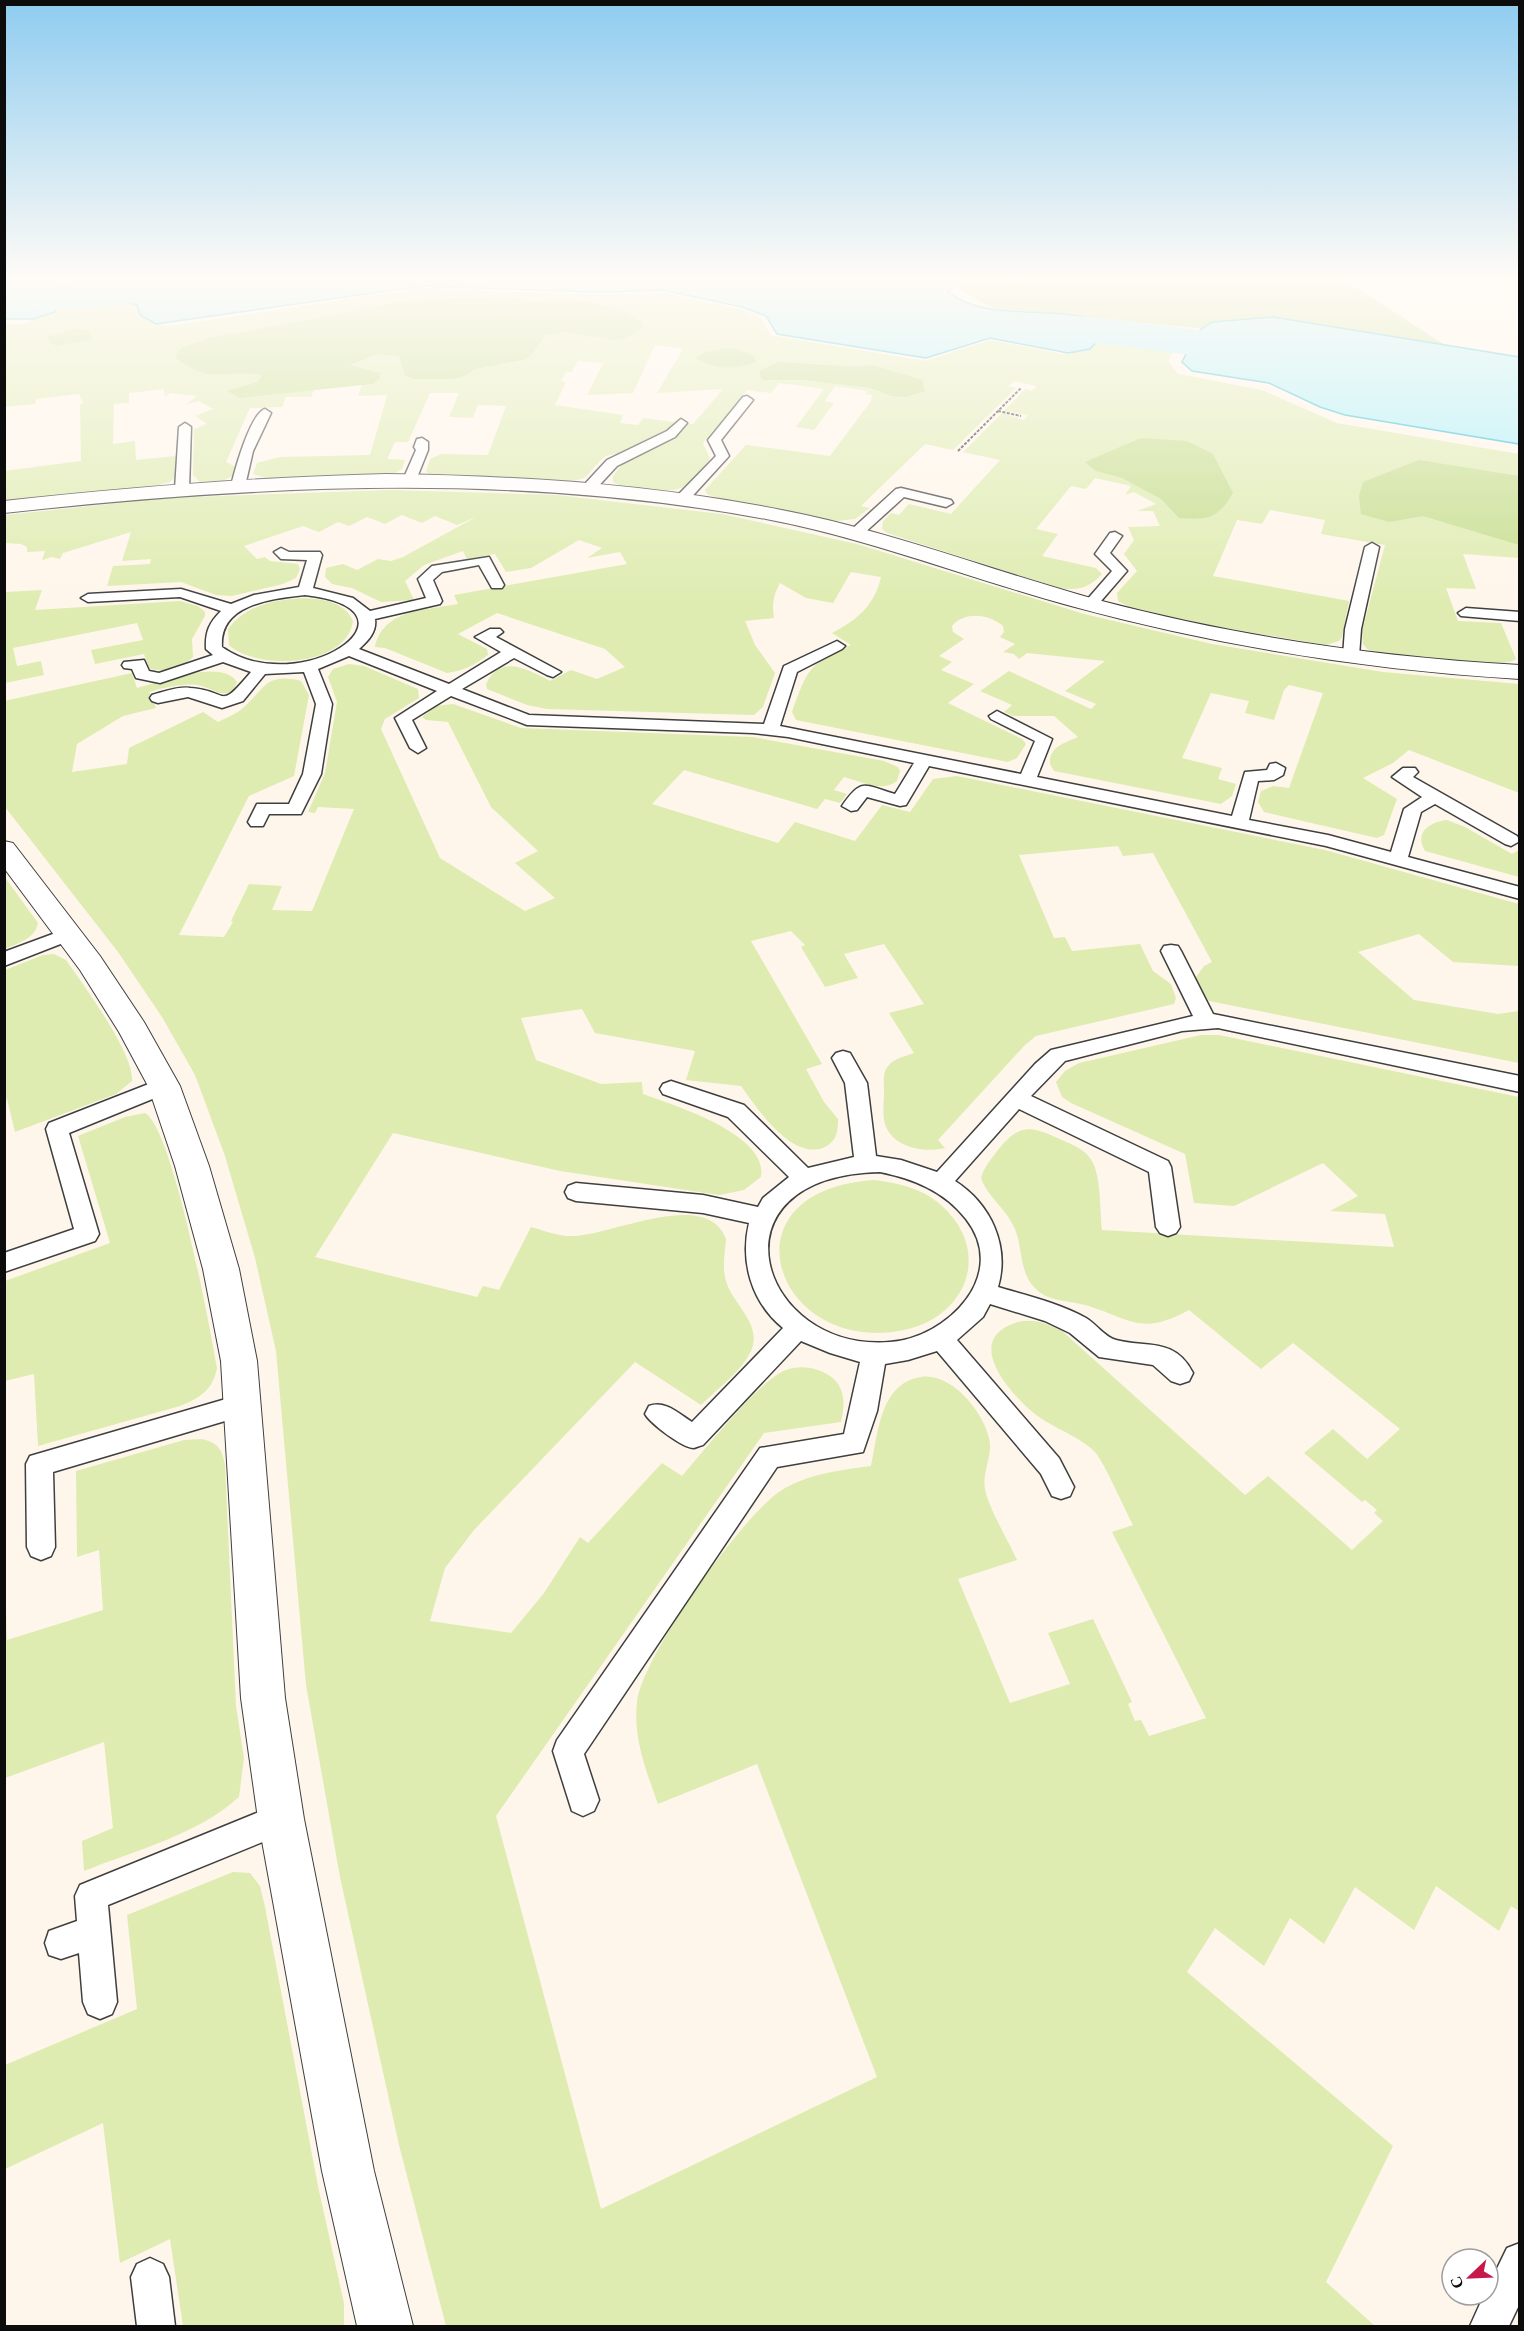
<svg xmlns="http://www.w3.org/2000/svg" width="1524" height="2331" viewBox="0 0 1524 2331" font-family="'Libre Baskerville',serif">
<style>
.green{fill:#deecb1}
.forest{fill:#c6de8f}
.water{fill:#abf0fb;stroke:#2cbcd8;stroke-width:1.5}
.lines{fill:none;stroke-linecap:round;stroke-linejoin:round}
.river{fill:#abf0fb;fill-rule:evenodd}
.service-casing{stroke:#3f3f3f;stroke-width:3}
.minor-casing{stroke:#3f3f3f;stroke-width:2}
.path{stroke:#2e2e2e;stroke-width:2;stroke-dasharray:3 1.5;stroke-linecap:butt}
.service{fill:#fff;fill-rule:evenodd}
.minor{fill:#fff;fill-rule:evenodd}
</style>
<rect width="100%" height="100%" fill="#fff6eb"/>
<path class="green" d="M421,288L599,295L665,293L739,309L760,317L770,335L925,361L990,340L1063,354L1089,349L1101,337L1174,351L1168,361L1178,374L1262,390L1337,423L1519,454V558L1463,554L1476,589L1446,588L1458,621L1501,623L1516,659C1500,671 1406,656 1382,654L1367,649L1363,644L1362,631L1385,545L1321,534L1325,520L1270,510L1262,524L1237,520L1213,576L1349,601L1342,637L1339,641L1326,645L1219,627L1131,608L1118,601L1117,593L1137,571L1124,554L1134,540L1128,527L1160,526L1153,511H1137L1156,504L1134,492L1125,495L1131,486L1095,478L1086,489L1071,486L1036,529L1058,534L1042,556L1096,568L1102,574C1089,588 1078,591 1059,588L887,533L882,529L883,521L891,513L899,515L909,504L951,514L1000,460L963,452L1002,413L1024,420L1028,415L1004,411L1025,389L1032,391L1037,386L1014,381L1008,386L1016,388L953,450L925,444L861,506L870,508L855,519L836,521L720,499L707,494L705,490L746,445L830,456L871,401L872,395L865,394L867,391L835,386L825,401L834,403L814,430L796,427L824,389L779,383L771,393L747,390L703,443L710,459C702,468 694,482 683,487C670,494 625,490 613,482V476L625,460L676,436L688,424H693L723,389L657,393L683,349L655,345L633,393L587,395L603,363L578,361L572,372H566L561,381L566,382L555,405L623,415L620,423L638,425L643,418L675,422C661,437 638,448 618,454C614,455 608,454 605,457C586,471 594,481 563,481L429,474L426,471L430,459L441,454L488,455L506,406L478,405L473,418L449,417L459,393H430L408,442H395L387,459L405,460L402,469L393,474L269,479L253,474L257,463L280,457L370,455L387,395L358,396L362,385H316L311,397H286L282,407L250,408L226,462L236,467L233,476L222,481L200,482L193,475L194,429L207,424L195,416L213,409L198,401L185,405L197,396L170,393L165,397L164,389L129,393V403L114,404L113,444L135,441L136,460L176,456V476L170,482L155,486L5,501L4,471L81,461L80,404L83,403L79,394L36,399L35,404L5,407V324H26L33,319L55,312L54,306L63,301L118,297L120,301L137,305L156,324L170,326Z
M389,490L556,495L722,514L857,544L1084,614L1212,644L1383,672L1519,684V793L1409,750L1393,763L1363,778L1397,799L1384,835L1377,838L1264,812L1258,802L1261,791L1273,786L1289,788L1323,693L1289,685L1284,690L1274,720L1245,713L1249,701L1211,693L1182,758L1222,768L1218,779L1236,784L1232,796L1221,804L1054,771L1050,764C1049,746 1065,743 1078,737L1054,716H1013L1004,712L1012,705L980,691L1009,671L1091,709L1096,704L1065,691L1105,661L1027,653L1019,659L1014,654L1003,652L1015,644L1000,637L1004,632L1003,626C989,614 965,611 952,626L953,632L964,639L939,656L952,662L941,670L974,684L948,703L1022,739L1026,744L1017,758L1008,762L796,720L792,712C808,668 808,665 851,645L832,633C857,620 875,605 881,577L851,572L833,603L806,598L780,583C773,596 772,604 774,618L745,621L755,645L775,673L763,707L754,715L547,709L527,705L487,689L486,684C500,653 529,670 550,681L571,670L597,679L625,667L605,649L497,613L458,634L487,649L488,655C475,665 463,671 447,673L385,648L375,647C383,609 426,610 458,604L454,595L627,564L620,552L587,558L602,548L579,540L531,568L506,572L495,554L467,559L463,551L424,565L405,581L414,600L381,602L352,588L332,584L325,577L326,568L343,564L357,570L378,559L391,561L403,557L476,517L457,525L435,516L422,523L402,515L385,524L367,517L349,526L338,522L319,532L303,526L244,546L257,559L265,557L270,561L298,564L300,569L296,578L283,584L232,596L216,595L181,582L107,586L113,566L150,564L151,559L122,561L131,532L63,553L60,559L52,557L42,560L45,551L27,552V547L21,544L5,543V515L166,498Z
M42,590L35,610L180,601L198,606L205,612V616L192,639L193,657C183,667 162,674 149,668L144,654L95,664L91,650L143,640L137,623L13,648L17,666L41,661L44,675L5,683V592Z
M303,598C322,599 344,601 353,621C347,667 257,671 229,645L228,629C246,605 274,600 303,598Z
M349,664L364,666L418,689L419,698L385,719L381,729L440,858L525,911L555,898L515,863L538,851L491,807L448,722L426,720L422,717L436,706L453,704L521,728L753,737L884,761L898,767L900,771L897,781C882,793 860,781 844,777L834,790L847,794L840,803L825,799L817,809L684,770L652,804L778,843L795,822L855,841L882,805L910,812L933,779L957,776L1325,850L1519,904V966L1453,962L1419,934L1358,952L1414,1000L1498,1014L1519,1011V1063L1209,1001L1200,989L1196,977L1204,966L1212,962L1153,853L1123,856L1118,846L1019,855L1054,938L1065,937L1072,951L1140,944L1153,971L1171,984L1176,998L1174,1004L1036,1036L1024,1046L938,1140L945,1148C924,1153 893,1148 885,1124C882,1114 884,1102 884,1092C884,1083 882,1072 889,1065C895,1058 906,1056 914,1053L889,1013L924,1004L884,944L844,954L858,978L825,987L801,947L805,945L791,931L751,941L822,1064L806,1069L824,1102L838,1119C838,1131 837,1141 825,1147C792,1162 757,1108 741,1086L686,1080L695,1051L595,1033L582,1009L521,1018L536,1060L601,1084L642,1082L643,1094C673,1105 769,1134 761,1177L744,1190L719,1195L560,1171L393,1133L315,1257L477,1297L483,1286L499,1290L531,1227C542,1230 555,1235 567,1236C606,1239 706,1185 726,1239C725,1253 722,1267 726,1281C733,1305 763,1324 751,1351C742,1371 716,1390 701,1405L635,1362L474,1530L445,1568L430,1621L511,1633L544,1593L580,1537L588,1543L662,1463L682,1476C703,1452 759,1380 786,1370C800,1365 817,1367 830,1376C846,1387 845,1405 841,1422L764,1433L496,1816L601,2209L877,2077L757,1764L658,1804C646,1770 633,1739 637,1702C642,1657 741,1518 779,1492C805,1474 841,1470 871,1466C878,1434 880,1383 921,1377C952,1372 987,1415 990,1444C991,1458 982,1475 985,1489C988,1507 1009,1542 1017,1560L958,1579L1010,1703L1070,1684L1048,1633L1093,1619L1132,1702L1128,1704L1135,1721L1141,1720L1149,1736L1206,1718L1112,1532L1133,1525C1125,1510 1104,1462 1095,1452C1077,1434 1048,1427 1029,1409C1005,1387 964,1338 1018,1322C1034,1318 1048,1324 1062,1331L1245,1495L1268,1476L1352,1550L1383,1521L1374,1513L1377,1510L1365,1500L1362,1502L1304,1453L1333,1429L1367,1459L1400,1429L1293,1343L1261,1369L1189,1310C1140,1337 1130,1318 1085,1305C1067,1300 1047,1302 1034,1287C1019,1272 1023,1246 1014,1227C1006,1209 987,1196 981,1178C984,1167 991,1159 998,1150C1020,1122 1032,1126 1062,1140C1073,1145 1086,1150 1092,1161C1101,1176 1100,1212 1102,1230L1394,1247L1385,1214L1330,1211L1358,1196L1323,1163L1234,1206L1194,1203L1185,1154L1071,1103L1062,1097L1056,1082L1065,1071L1079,1063L1201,1035H1219L1519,1097V1911L1511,1906L1499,1931L1436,1886L1414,1930L1355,1887L1324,1944L1290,1918L1264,1966L1215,1928L1187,1972L1393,2146L1326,2282L1375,2326H446L399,2145L340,1877L306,1685L276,1351L255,1258L225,1156L195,1075L162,1017L118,952L5,807L4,701L132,673L137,688C161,682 221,658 237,682L233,691C220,698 211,687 197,685C181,683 164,688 149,692L156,708L123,716L77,744L72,772L127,764L129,748L203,712L218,722C226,718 236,714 243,708C265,689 265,672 301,681L309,695L294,776L249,796L179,935L224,937L233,922L231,921L249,884L282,886L272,910L312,911L354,809L318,807L315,813L308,812L325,773L337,702L328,677L333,669Z
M1447,820L1465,827L1512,854L1519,850V877L1425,851C1414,833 1429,822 1447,820Z
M4,876L38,923C35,939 18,943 5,949Z
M54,954L66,960C83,984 135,1055 132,1081L116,1094L15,1132L7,1099H5V970L43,955Z
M145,1113C173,1128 210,1328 217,1368C213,1390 200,1398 180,1406L38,1446L34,1374L5,1381V1281L110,1243L78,1136L125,1117Z
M874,1180C898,1183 922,1188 941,1205C994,1252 966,1320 899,1331C773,1352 720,1190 874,1180Z
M202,1439C218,1443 222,1449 225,1465L236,1706L244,1758L239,1797C197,1835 136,1850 84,1871L82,1841L113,1828L104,1742L5,1778V1578L7,1640L103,1610L99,1550L77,1557L76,1471L184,1440Z
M233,1872L250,1873L260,1886L265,1907L318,2186L344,2303V2326H183L170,2239L120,2263L103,2123L5,2169V2065L137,2009L127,1915Z"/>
<path class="forest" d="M938,277H1340L1459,354L992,308Z
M507,296C536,306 545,299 572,301C594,301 625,310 643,323L642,328L626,338L614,340L566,332L546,335L531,355L523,360L475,369L465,376L452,379H414L405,376L399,356L377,354L350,365L380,373V379L372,384L240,398L227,391L258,382L262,375C225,368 212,386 177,359L176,354L181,348L210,338L406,301Z
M75,329L89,330L92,340L56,346L49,342L48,336Z
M727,348L739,349L754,356L756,362C736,370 714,370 696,358L706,352Z
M779,362L858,367L872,365L922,380L925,391L906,397L891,396L871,388L804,380H763L759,375L761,370Z
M1141,438L1187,441L1213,454L1233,493C1218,519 1207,520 1179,518L1161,499L1122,478L1096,471L1085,462Z
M1419,460L1519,476V545L1423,516L1389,522L1361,514L1359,496L1363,482Z"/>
<path class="water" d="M5,277H51L57,282L58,287L67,292L63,301L54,306L55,312L33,319H5Z
M128,277H955L957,280L948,292C990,324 1053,303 1099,322L1101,337L1090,349L1068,353L990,338L926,358L777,334L766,316L742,307L663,290L601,292L421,286L156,324L140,315L137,305L120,301L118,297L104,298L105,290L123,285Z
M1273,317L1519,357V444L1345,415L1320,407L1269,383L1192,371L1182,362L1197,332L1212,322Z"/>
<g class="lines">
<path class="river" d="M135,277H255L250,286L235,289L104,307L4,312V286Z
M981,310L1102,318L1192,329L1520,380V408L1192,355L1102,344L981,336L965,332L959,323L965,314Z"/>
<defs>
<path id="service" d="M747,396L753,400L721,440L729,456L687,502H677V496L716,456L708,440L743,397Z
M265,409L271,413L253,451L245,486L238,490L233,489L231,486C235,470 250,414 265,409Z
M681,419L687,423L675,437L617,466L593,492H583V486L607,460L667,431Z
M185,423L191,427L189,489L182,493L175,489L179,427Z
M422,438L428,442V450L414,485H404L402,482L416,450L414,447L417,439Z
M901,488L951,500L953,503L946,507L904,497L861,536H851V530L896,489Z
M1115,532L1122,536L1110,553L1127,571L1095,608H1085L1083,605L1085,602L1112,571L1095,554L1110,533Z
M1372,543L1379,547L1361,629L1359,656L1351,661L1343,656L1345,629L1365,547Z
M281,548L289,552H320L322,555L313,588L353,598L370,611L426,598L418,579L432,566L489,557L504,585L502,588H492L479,565L442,572L433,580L442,601L440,604L375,619C377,632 368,641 359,649L449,684L501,652L475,637L490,629H500L503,632L496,637L561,672L553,677L547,675L514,658L462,689L529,715L764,724L784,666L837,641L845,646L842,649L797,672L780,726L1021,774L1035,741L991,719L989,716L997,711L1052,739L1037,777L1232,816L1245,772L1267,770L1270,764L1276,763L1285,768L1283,775L1274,780L1258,781L1249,820L1328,835L1391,852L1404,809L1422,797L1392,777L1403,768H1415L1418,772L1413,777L1517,836L1520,841L1511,846L1505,844L1435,804L1421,812L1408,857L1520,887V899L1326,846L929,766L906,805L900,806L867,797L857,810L851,811L842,806C862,777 864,785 895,794L914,763L788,737L753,733L527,725L451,696L412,720L426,748L418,753L410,748L395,718L437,691L349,656L318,669L332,704L321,774L301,814H269L263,826H251L248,822L257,804H289L303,774L316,704L304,672L265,674L243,701L222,708L188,697L158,703L152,701L150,698L152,695C163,692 179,686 190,688C231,691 217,712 251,672L223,662L160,683L136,678L132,669L124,668L122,665L124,662L144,660L149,671L159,673L213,655L206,649C205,632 209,623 221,611L180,597L88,602L81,598L88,594L181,589L231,604L254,595L299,587L307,560L281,559L274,552ZM305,595C434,610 300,702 222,647C219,604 271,599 305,595Z
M1466,608L1520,612V621L1461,616L1458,613Z
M69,928L76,930L79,934L76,938L4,966V952Z
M1171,945L1178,946L1181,951L1213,1014L1520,1076V1092L1218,1028L1182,1031L1065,1061L1031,1096L1168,1161L1171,1167L1180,1227L1176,1233L1168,1236L1160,1233L1156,1227L1149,1172L1019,1109L955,1181C991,1204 1010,1246 998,1287C1028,1296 1059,1303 1086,1318C1096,1324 1105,1337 1116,1340C1146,1348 1175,1337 1193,1373L1189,1381L1180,1384L1171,1381L1153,1365L1099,1357L1070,1333L1045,1321L990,1304L983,1317L957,1340L1059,1458L1074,1487L1070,1496L1061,1499L1052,1496L1041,1474L937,1351L908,1360L885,1364L877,1411L863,1452L777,1467L584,1754L599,1800L594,1811L583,1816L572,1811L553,1751L557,1740L760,1448L844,1434L860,1362L830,1353L801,1341L703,1445C702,1445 694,1448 694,1448C682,1448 650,1423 645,1414L649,1406C665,1400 678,1413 692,1422L783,1328C751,1302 740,1261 749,1223L703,1213L576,1201L568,1198L565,1192L568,1186L576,1183L703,1195L758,1207L763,1198L789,1177L728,1117L663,1094L660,1089L663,1084L671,1081L744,1105L808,1168L854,1157L845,1083L832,1058L836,1053L843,1051L850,1053L867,1083L876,1156L901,1160L937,1172L1035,1064L1051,1050L1193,1016L1161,951L1164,946ZM880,1172C914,1179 944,1191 966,1219C1010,1275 947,1338 890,1342C759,1353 703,1176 880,1172Z
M164,1078L172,1081L175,1086L172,1091L69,1133L99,1234L95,1241L4,1272V1253L74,1229L46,1129L49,1123Z
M243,1394L252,1397L256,1405L252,1413L53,1472L55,1547L51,1556L41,1560L31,1556L27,1547L26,1464L30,1456Z
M281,1803L292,1808L297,1819L292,1830L108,1905L117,2002L112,2014L100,2019L88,2014L83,2002L79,1953L61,1959L49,1955L45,1943L49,1931L77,1921L75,1896L80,1885Z
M1520,2243V2303L1509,2326H1470L1484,2295H1488V2287L1507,2248Z
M150,2258L163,2264L169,2277L175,2326H137L131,2277L137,2264Z"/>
<path id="minor" d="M386,474C528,476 667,485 806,515C907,537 1002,574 1102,601C1239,637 1378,657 1520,665V679C1367,670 1218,646 1071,606C968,578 871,539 766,519C513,472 259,485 4,513V501C132,487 258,477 386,474Z
M4,841L13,843L100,956L144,1022L180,1086L209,1166L239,1269L257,1361L285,1698L304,1819L374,2171L413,2326H357L322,2171L258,1819L241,1698L221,1361L203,1269L175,1166L148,1086L119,1032L80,970L4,868Z"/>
</defs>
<use href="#service" class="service-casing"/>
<use href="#minor" class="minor-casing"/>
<path class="path" d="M998,411L1021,416
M958,451L1021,388"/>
<use href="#service" class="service"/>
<use href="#minor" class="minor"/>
</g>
<linearGradient id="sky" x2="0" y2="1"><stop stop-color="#8fccf0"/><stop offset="0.46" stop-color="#fffbf6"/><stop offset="1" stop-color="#fffbf6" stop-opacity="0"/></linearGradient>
<rect width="1524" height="604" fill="url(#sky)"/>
<rect width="1524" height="2331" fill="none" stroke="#0c0c0c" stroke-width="12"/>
<g transform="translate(1470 2277) rotate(247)"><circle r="28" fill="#ffffff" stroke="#9e9e9e" stroke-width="1.5"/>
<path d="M0-4.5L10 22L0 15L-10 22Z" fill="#c6194a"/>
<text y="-9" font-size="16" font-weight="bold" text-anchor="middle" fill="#0c0c0c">С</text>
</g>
</svg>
